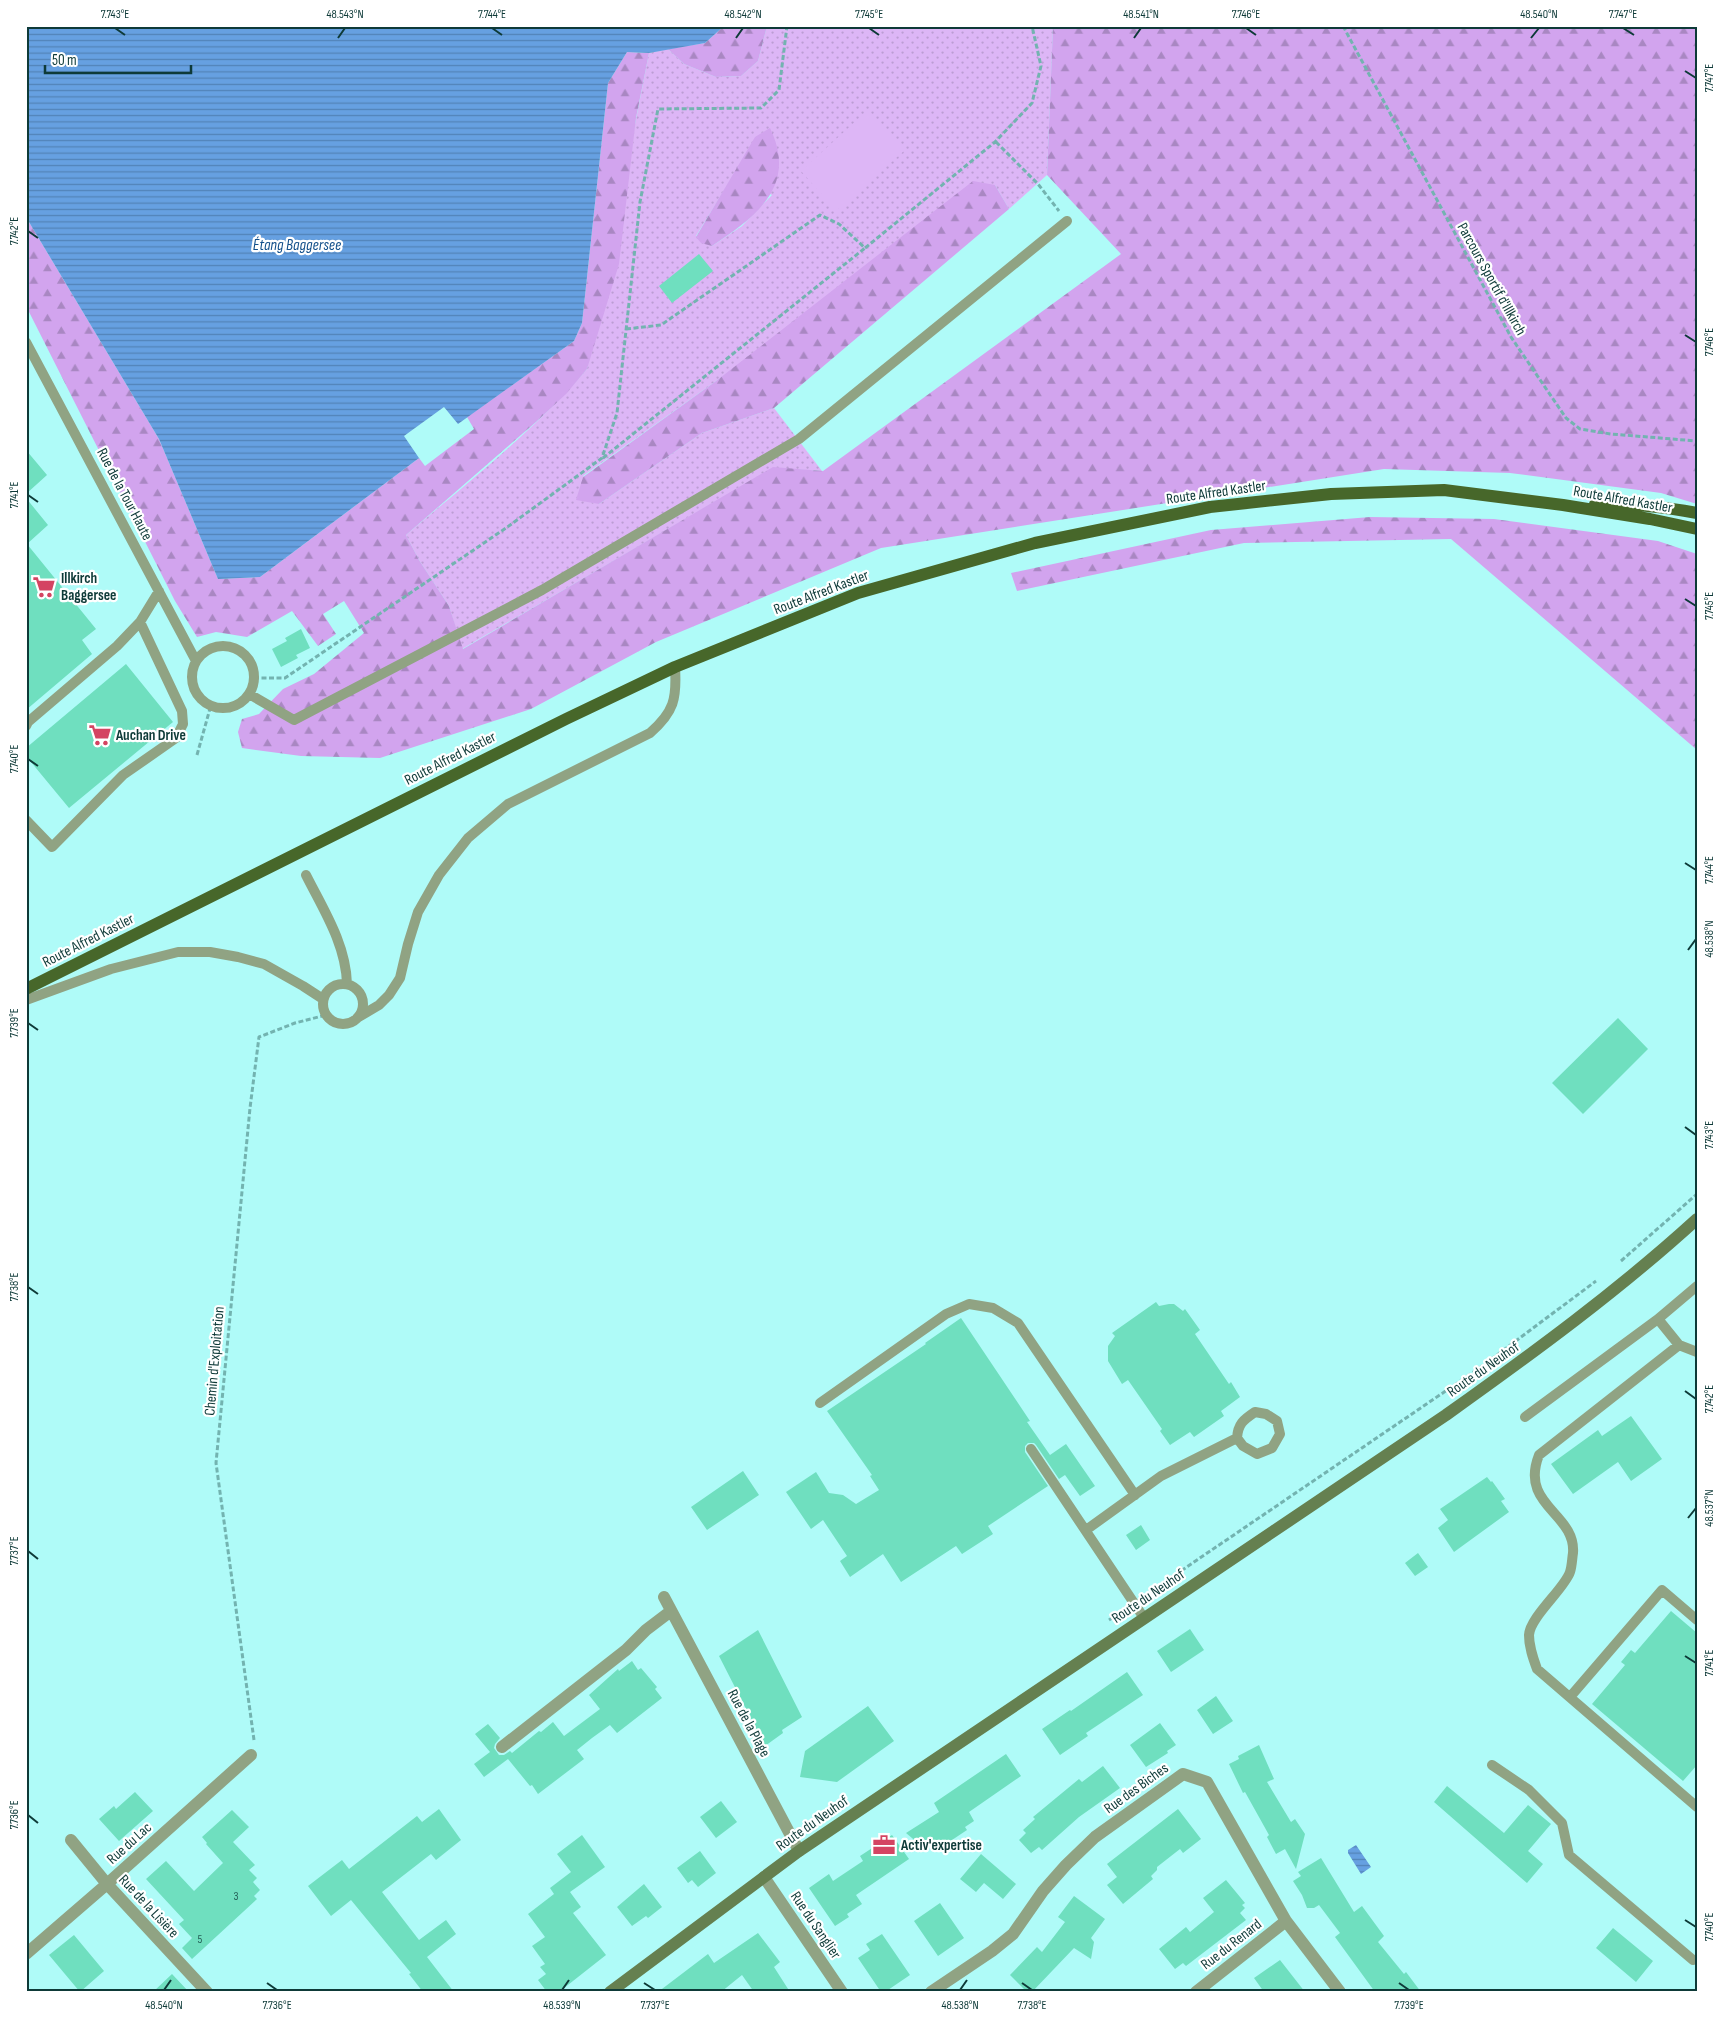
<svg xmlns="http://www.w3.org/2000/svg" width="1723" height="2018" viewBox="0 0 1723 2018" font-family="'Sofia Sans Condensed',sans-serif">
<style>
.grass{fill:url(#grass-dots);fill-rule:evenodd}
.forest{fill:url(#forest-firs)}
.pitch{fill:#ddb6f6}
.water{fill:url(#water-rules)}
.building{fill:#6fdfbf}
.lines{fill:none;stroke-linecap:round;stroke-linejoin:round}
.path{stroke:#73b3b0;stroke-width:3;stroke-dasharray:5 2.5;stroke-linecap:butt}
.lane{stroke:#90a383;stroke-width:10}
.street{stroke:#90a383;stroke-width:12}
.secondary{stroke:#658050;stroke-width:12}
.primary{stroke:#47672a;stroke-width:12}
.ticks{fill:none;stroke:#0e3a38;stroke-width:2}
.labels{text-anchor:middle;stroke-width:4.5;stroke-linejoin:round;paint-order:stroke}
.number-label{font-size:12px;fill:#26635a}
.street-label{font-size:15px;fill:#0e3a38;stroke:#fff}
.poi-label{font-size:15px;font-weight:bold;fill:#0e3a38;stroke:#fff;text-anchor:start}
.water-label{font-size:16px;font-style:italic;fill:#13508b;stroke:#fff}
.neatline{fill:none;stroke:#0e3a38;stroke-width:2}
.ticks-label{font-size:12px;text-anchor:middle;fill:#0e3a38}
</style>
<defs>
<pattern id="grass-dots" width="8" height="8" patternUnits="userSpaceOnUse" patternTransform="scale(1.25)"><rect width="8" height="8" fill="#ddb6f6"/><path d="M2 2h.1M6 6h.1" fill="none" stroke="#bc9dd4" stroke-width="1.8" stroke-linecap="round"/></pattern>
<pattern id="forest-firs" width="22" height="20" patternUnits="userSpaceOnUse" patternTransform="scale(1.25)"><rect width="22" height="20" fill="#d2a4ee"/><path d="M5 1l3.5 6h-7zM16 11l3.5 6h-7z" fill="#a987c2"/></pattern>
<pattern id="water-rules" width="6" height="5" patternUnits="userSpaceOnUse" patternTransform="scale(1.25)"><rect width="6" height="5" fill="#66a0e1"/><path d="M0 2.5h6" fill="none" stroke="#5283b7"/></pattern>
</defs>
<rect width="100%" height="100%" fill="#affbf8"/>
<path class="grass" d="M767,26H1053L1047,175L1009,209L995,185L716,381L583,476L599,504L702,433L774,408L822,471L773,468L462,649L449,606L419,560L406,535C468,482 534,431 587,369L649,53L668,49L684,64L716,77L741,76L758,61ZM733,176L772,195L742,226L712,246L696,236Z"/>
<path class="forest" d="M724,26H767L758,61L741,76L716,77L684,64L668,49L705,43Z
M1053,26H1697V504L1661,493L1510,473L1384,469L881,548L656,642L531,709L380,758L301,756L242,748L238,732L242,719L259,714L283,689L314,674L364,633L344,601L323,614L336,634L318,646L292,611L247,637L216,632L197,637L175,601L26,306V217L159,439L218,579L260,577L419,458L425,466L474,429L467,417L574,341L582,323L608,83L627,52L649,53L636,118L619,264L587,369L566,394L536,422L406,535L419,560L449,606L463,649L773,467L823,471L1121,254L1047,175Z
M770,128C798,186 756,217 712,246L701,243L696,237L755,137Z
M973,181L995,185L1009,209L774,408L702,433L599,504L576,500L583,477L716,381Z
M1370,517L1494,519L1658,541L1697,554V750L1451,539L1244,543L1017,591L1011,573L1211,530Z"/>
<path class="pitch" d="M868,110L905,150L836,211L801,171Z"/>
<path class="water" d="M26,26H724L705,43L649,53L627,52L608,83L582,323L574,341L458,424L444,407L404,436L419,458L260,577L218,579L159,439L26,217Z
M1356,1845L1371,1867L1361,1874L1348,1853V1850Z"/>
<path class="building" d="M699,254L713,271L672,303L659,286Z
M26,450L47,475L26,494Z
M26,498L48,525L27,544L96,629L82,640L92,654L26,710Z
M301,629L310,648L296,655L298,658L281,667L272,649L287,641L285,638Z
M126,664L173,722L69,808L26,756V748Z
M1618,1018L1648,1049L1583,1114L1552,1083Z
M1156,1302L1159,1306L1169,1304H1174L1183,1311L1185,1309L1200,1330L1195,1334L1229,1384L1231,1382L1240,1397L1221,1411L1224,1416L1194,1437L1190,1432L1170,1445L1160,1431L1162,1429L1128,1380L1122,1384L1108,1361V1346L1115,1336L1112,1333Z
M961,1318L1030,1421L1027,1422L1050,1455L1066,1444L1095,1486L1080,1496L1065,1475L1059,1479L1036,1445L1034,1443H1028L1025,1446V1452L1048,1486L988,1526L993,1534L962,1554L956,1546L901,1582L883,1554L850,1577L840,1561L847,1556L823,1520L811,1529L786,1492L816,1472L829,1493L843,1495L856,1504L879,1490L870,1476L872,1475L827,1411L926,1344L925,1343Z
M1631,1416L1662,1459L1631,1481L1618,1462L1573,1494L1551,1464L1598,1430L1602,1436Z
M743,1471L759,1495L707,1530L691,1507Z
M1487,1477L1491,1482L1492,1481L1505,1499L1501,1501L1509,1512L1454,1552L1438,1528L1448,1520L1440,1509Z
M1141,1525L1150,1540L1136,1550L1126,1535Z
M1418,1553L1428,1567L1415,1576L1405,1563Z
M1671,1611L1697,1633V1765L1683,1781L1592,1704L1625,1665L1621,1662L1631,1650L1635,1653Z
M1190,1629L1204,1650L1171,1672L1157,1651Z
M758,1630L802,1717L782,1730L783,1733L765,1746L719,1656Z
M632,1661L638,1670L641,1668L657,1687L655,1689L662,1698L617,1733L610,1725L592,1738L577,1750L584,1759L538,1794L532,1785L530,1786L508,1759L484,1777L474,1764L490,1752L475,1734L488,1724L500,1738L495,1744L494,1748L499,1755H504L510,1751L512,1753L539,1731L541,1732L553,1722L564,1736L600,1709L589,1695L618,1669L619,1671Z
M1127,1672L1143,1695L1086,1733L1088,1736L1060,1755L1042,1729L1070,1710L1071,1711Z
M1216,1696L1233,1721L1213,1734L1197,1710Z
M868,1706L894,1741L837,1782L800,1777L805,1751Z
M1160,1723L1176,1745L1167,1751L1168,1753L1146,1767L1130,1745Z
M1259,1745L1274,1779L1267,1782L1291,1822L1295,1819L1305,1834L1296,1869L1285,1849L1276,1854L1267,1837L1269,1835L1245,1792L1243,1793L1229,1764L1239,1759L1238,1756Z
M1006,1754L1021,1776L969,1812L974,1821L965,1827L967,1830L943,1846L941,1842L938,1844L936,1841L925,1849L906,1833L939,1812L934,1803Z
M1103,1766L1120,1788L1079,1817L1042,1850L1039,1847L1031,1853L1019,1840L1026,1833L1023,1830L1035,1819L1033,1817L1079,1779L1082,1782Z
M1447,1786L1504,1833L1528,1805L1551,1824L1528,1851L1543,1864L1527,1883L1434,1802Z
M135,1792L153,1811L119,1841L99,1819L114,1806L116,1809Z
M721,1801L737,1822L716,1838L700,1817Z
M439,1809L461,1840L436,1860L431,1854L382,1892L419,1940L446,1920L456,1934L427,1957L454,1992H423L409,1974L411,1973L351,1900L331,1916L308,1886L342,1860L349,1869L417,1816L422,1822Z
M1178,1809L1201,1839L1183,1853L1180,1849L1157,1867V1870L1151,1876L1153,1879L1123,1904L1107,1885L1117,1877L1107,1864Z
M232,1810L249,1827L233,1842L255,1865L249,1870L257,1878L253,1882L260,1890L254,1896L257,1899L192,1959L182,1948L192,1938L179,1924L184,1920L146,1879L166,1861L194,1891L223,1863L206,1844L207,1843L202,1837Z
M582,1835L605,1867L570,1892L581,1907L573,1913L606,1955L559,1992H547L538,1980L546,1974L540,1967L545,1964L532,1946L545,1937L528,1914L554,1894L550,1888L571,1872L557,1854Z
M892,1835L909,1859L856,1895L862,1904L847,1914L849,1917L835,1926L809,1888L829,1874L833,1881L863,1861L860,1856Z
M700,1851L716,1873L698,1887L692,1880L688,1883L677,1868Z
M981,1854L1016,1884L1003,1899L984,1883L976,1892L960,1879Z
M1321,1858L1354,1912L1362,1906L1384,1936L1378,1942L1404,1974L1406,1972L1421,1992H1375L1335,1937L1340,1933L1319,1905L1314,1908H1307L1302,1895L1293,1881L1301,1876L1298,1872Z
M1226,1880L1245,1903L1242,1905L1245,1908L1240,1913L1246,1920L1186,1966L1183,1963L1175,1969L1159,1949L1186,1927L1190,1932L1214,1912L1203,1898Z
M644,1884L662,1907L648,1918L646,1916L632,1926L617,1907Z
M1074,1896L1105,1919L1091,1938L1094,1942L1091,1959L1074,1948L1032,1992H1027L1010,1975L1037,1947L1042,1952L1065,1922L1058,1917Z
M940,1903L964,1938L938,1956L914,1921Z
M1613,1928L1653,1961L1636,1982L1596,1948Z
M758,1933L780,1962L774,1967L790,1992H754L742,1975L721,1992H658L708,1954L714,1963Z
M882,1934L910,1975L885,1992H881L858,1958L870,1950L866,1944Z
M74,1935L104,1971L80,1992L49,1955Z
M1280,1960L1305,1992H1264L1254,1978Z
M172,1974L189,1992H153Z"/>
<g class="lines">
<path class="path" d="M1343,26L1511,337L1566,418L1580,429L1611,434L1697,441
M996,142L1038,184L1059,211
M626,329L661,325L820,215L839,224L865,248L995,142L1032,103L1041,66L1032,26
M603,458L865,248
M254,678H285L506,528L602,458L617,413L640,202L658,109L761,108L779,90L787,26
M197,755L211,705
M1621,1261L1697,1194
M1144,1596L1481,1367L1596,1281
M1109,1620L1123,1611
M254,1740L216,1463L250,1108L259,1037L295,1023L326,1015"/>
<path class="lane" d="M26,342L196,661
M192 677a31 31 0 1 1 62 0a31 31 0 1 1-62 0Z
M249,694L294,720L542,590L799,439L1067,221
M26,726L28,722L117,646L140,622L159,591
M26,820L52,847L123,775L176,738L183,724L182,711L140,622
M306,875C323,909 346,944 347,984
M323 1004a20 20 0 1 1 40 0a20 20 0 1 1-40 0Z
M26,1000L111,969L178,952H210L238,957L264,964L303,986L323,999
M357,1018L379,1005L389,995L400,978L408,944L418,912L439,875L468,838L508,804L650,733C674,712 677,699 675,667
M1697,1286L1658,1319L1679,1345L1697,1352
M1679,1345L1539,1455C1519,1506 1576,1513 1573,1553C1572,1559 1572,1566 1570,1572C1565,1588 1530,1617 1529,1635C1529,1647 1533,1658 1537,1669L1697,1807
M820,1403L946,1314L969,1304L993,1308L1018,1323L1135,1495
M1525,1417L1658,1319
M1031,1449L1144,1618
M1086,1530L1161,1476L1237,1438L1243,1446L1257,1454L1272,1448L1280,1434L1277,1421L1266,1414L1255,1412C1243,1420 1238,1424 1237,1438
M1570,1697L1662,1590L1697,1620
M1492,1765L1529,1790L1562,1823L1569,1855L1693,1960"/>
<path class="street" d="M664,1597L799,1851
M502,1747L626,1650L646,1630L671,1611
M71,1840L107,1884L207,1992
M764,1877L842,1992
M26,1954L107,1884L251,1755
M931,1992L992,1951L1013,1934L1043,1891L1066,1865L1095,1837L1183,1774L1207,1782L1286,1921L1340,1992
M1196,1992L1286,1921"/>
<path class="secondary" d="M610,1992L799,1851L1446,1415C1533,1353 1618,1291 1697,1219"/>
<path class="primary" d="M1595,504C1629,503 1663,507 1697,513
M26,989L566,719L675,667L858,593L1035,543L1210,507L1331,494L1444,490L1563,505L1650,519L1697,529"/>
</g>
<path class="ticks" d="M115,28L125,35M492,28L502,35M869,28L879,35M1246,28L1256,35M1623,28L1634,35M338,38L345,28M736,38L743,28M1134,38L1141,28M1531,38L1539,28M1685,71L1696,78M28,231L38,238M1685,335L1696,342M28,495L38,502M1685,599L1696,606M28,759L38,766M1685,863L1696,870M1688,950L1696,939M28,1023L38,1030M1685,1127L1696,1135M28,1287L38,1294M1685,1391L1696,1399M1688,1518L1696,1508M28,1551L38,1559M1685,1656L1696,1663M28,1815L38,1823M1685,1920L1696,1927M267,1983L277,1990M644,1983L655,1990M1022,1983L1032,1990M1399,1983L1409,1990M164,1990L171,1980M562,1990L569,1980M960,1990L967,1980"/>
<defs>
<symbol id="supermarket-bare" viewBox="-9 -9 18 18"><path d="M-6-5.5h2.5l.6 2H6L4.5 2H-2.5L-4.4-4H-6ZM-1.5 3.2a1.3 1.3 0 1 0 .1 0ZM3 3.2a1.3 1.3 0 1 0 .1 0Z" fill="#d44462" stroke="#fff" stroke-width="2.5" paint-order="stroke"/></symbol>
<symbol id="office-bare" viewBox="-9 -9 18 18"><path d="M-6-3h4V-5.5h4V-3h4V5H-6ZM-1-4.5V-3h2v-1.5ZM-6 0V1H6V0Z" fill="#d44462" stroke="#fff" stroke-width="2.5" paint-order="stroke"/></symbol>
</defs>
<g fill-rule="evenodd">
<use href="#supermarket-bare" x="28" y="571" width="32" height="32"/>
<use href="#supermarket-bare" x="84" y="719" width="32" height="32"/>
<use href="#office-bare" x="868" y="1829" width="32" height="32"/>
</g>
<g class="labels">
<g class="number-label">
<text x="236" y="1900">3</text>
<text x="200" y="1943">5</text>
</g>
<g class="street-label">
<text transform="translate(1492 279) rotate(61)" y="5">Parcours Sportif d'Illkirch</text>
<text transform="translate(1216 492) rotate(-8)" y="5">Route Alfred Kastler</text>
<text transform="translate(125 494) rotate(62)" y="5">Rue de la Tour Haute</text>
<text transform="translate(1623 499) rotate(10)" y="5">Route Alfred Kastler</text>
<text transform="translate(821 592) rotate(-21)" y="5">Route Alfred Kastler</text>
<text transform="translate(450 758) rotate(-27)" y="5">Route Alfred Kastler</text>
<text transform="translate(88 940) rotate(-27)" y="5">Route Alfred Kastler</text>
<text transform="translate(214 1361) rotate(-85)" y="5">Chemin d'Exploitation</text>
<text transform="translate(1483 1369) rotate(-35)" y="5">Route du Neuhof</text>
<text transform="translate(1148 1596) rotate(-34)" y="5">Route du Neuhof</text>
<text transform="translate(749 1723) rotate(62)" y="5">Rue de la Plage</text>
<text transform="translate(1136 1788) rotate(-36)" y="5">Rue des Biches</text>
<text transform="translate(812 1823) rotate(-35)" y="5">Route du Neuhof</text>
<text transform="translate(129 1843) rotate(-42)" y="5">Rue du Lac</text>
<text transform="translate(149 1906) rotate(47)" y="5">Rue de la Lisière</text>
<text transform="translate(816 1925) rotate(56)" y="5">Rue du Sanglier</text>
<text transform="translate(1231 1944) rotate(-38)" y="5">Rue du Renard</text>
</g>
<g class="poi-label">
<text x="61" y="583">Illkirch<tspan x="61" dy="17">Baggersee</tspan></text>
<text x="116" y="740">Auchan Drive</text>
<text x="901" y="1850">Activ'expertise</text>
</g>
<g class="water-label">
<text x="297" y="250">Étang Baggersee</text>
</g>
</g>
<rect width="1723" height="2018" fill="none" stroke="#ffffff" stroke-width="55"/>
<path d="M45 65v8h146v-8" fill="none" stroke="#0e3a38" stroke-width="2.5"/>
<text x="52" y="65" font-size="15" fill="#0e3a38" stroke="#ffffff" stroke-width="4" paint-order="stroke">50 m</text>
<rect x="28" y="28" width="1668" height="1962" class="neatline"/>
<g class="ticks-label">
<text x="115" y="18">7.743°E</text>
<text x="345" y="18">48.543°N</text>
<text x="492" y="18">7.744°E</text>
<text x="743" y="18">48.542°N</text>
<text x="869" y="18">7.745°E</text>
<text x="1141" y="18">48.541°N</text>
<text x="1246" y="18">7.746°E</text>
<text x="1539" y="18">48.540°N</text>
<text x="1623" y="18">7.747°E</text>
<text transform="translate(1709 78) rotate(-90)" y="4">7.747°E</text>
<text transform="translate(14 231) rotate(-90)" y="4">7.742°E</text>
<text transform="translate(1709 342) rotate(-90)" y="4">7.746°E</text>
<text transform="translate(14 495) rotate(-90)" y="4">7.741°E</text>
<text transform="translate(1709 606) rotate(-90)" y="4">7.745°E</text>
<text transform="translate(14 759) rotate(-90)" y="4">7.740°E</text>
<text transform="translate(1709 870) rotate(-90)" y="4">7.744°E</text>
<text transform="translate(1709 939) rotate(-90)" y="4">48.538°N</text>
<text transform="translate(14 1023) rotate(-90)" y="4">7.739°E</text>
<text transform="translate(1709 1135) rotate(-90)" y="4">7.743°E</text>
<text transform="translate(14 1287) rotate(-90)" y="4">7.738°E</text>
<text transform="translate(1709 1399) rotate(-90)" y="4">7.742°E</text>
<text transform="translate(1709 1508) rotate(-90)" y="4">48.537°N</text>
<text transform="translate(14 1551) rotate(-90)" y="4">7.737°E</text>
<text transform="translate(1709 1663) rotate(-90)" y="4">7.741°E</text>
<text transform="translate(14 1815) rotate(-90)" y="4">7.736°E</text>
<text transform="translate(1709 1927) rotate(-90)" y="4">7.740°E</text>
<text x="164" y="2009">48.540°N</text>
<text x="277" y="2009">7.736°E</text>
<text x="562" y="2009">48.539°N</text>
<text x="655" y="2009">7.737°E</text>
<text x="960" y="2009">48.538°N</text>
<text x="1032" y="2009">7.738°E</text>
<text x="1409" y="2009">7.739°E</text>
</g>
</svg>
